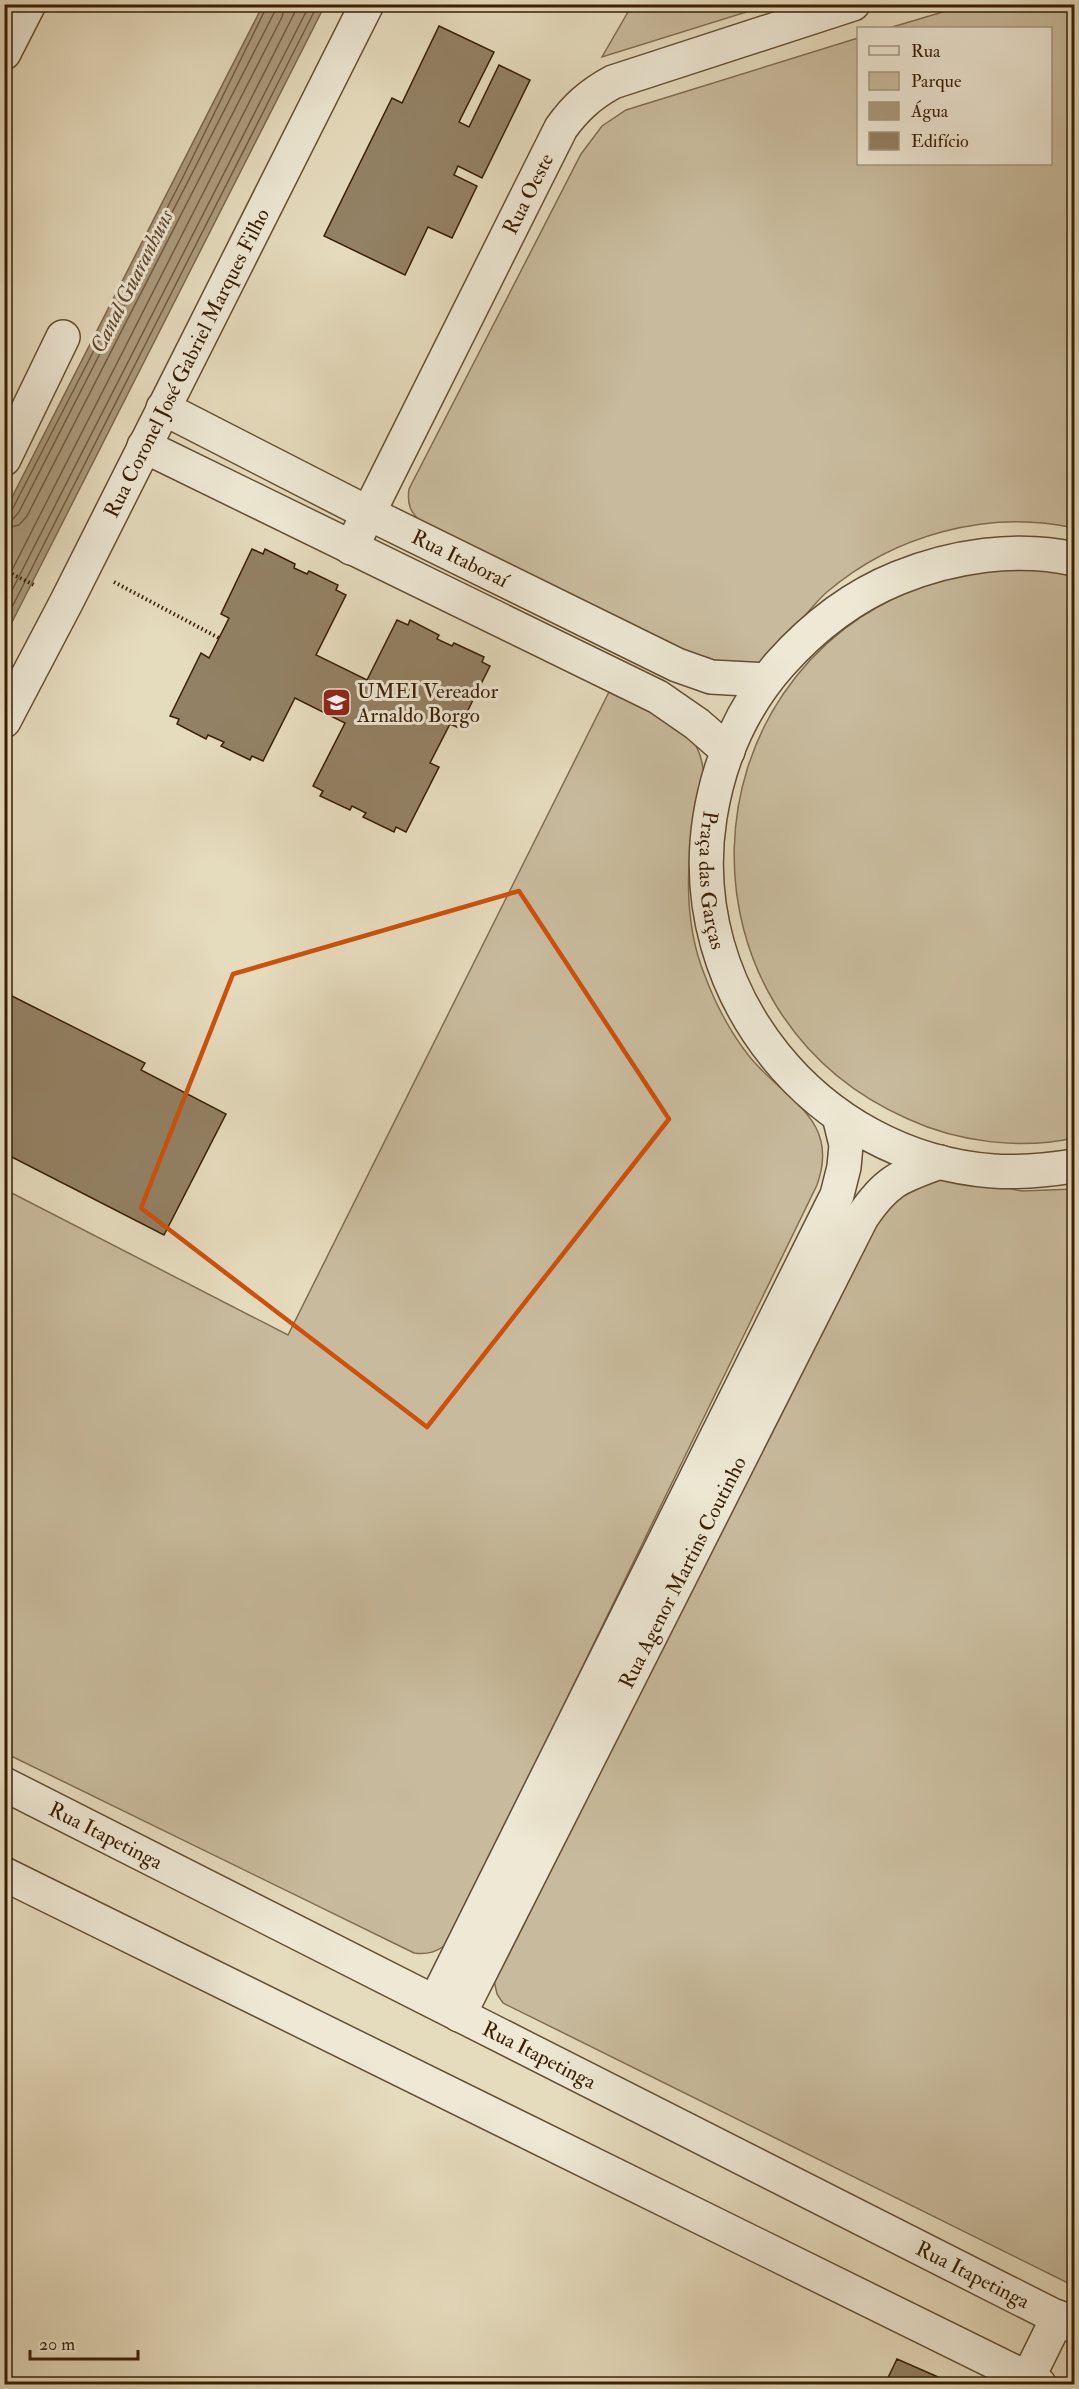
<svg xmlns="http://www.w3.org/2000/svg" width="1079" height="2389" viewBox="0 0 1079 2389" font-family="'IM FELL Double Pica',serif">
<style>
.green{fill:#c8bb9d;stroke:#806d50;stroke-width:1.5}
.water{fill:#ab9b7e;stroke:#7d694d;stroke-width:1.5}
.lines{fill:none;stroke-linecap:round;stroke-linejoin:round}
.shore{stroke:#725d40;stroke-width:1.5}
.building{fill:#928164;stroke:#391f03;stroke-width:1.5}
.minor-casing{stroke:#644e32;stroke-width:36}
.path{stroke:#391f03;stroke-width:4;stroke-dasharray:1.5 3;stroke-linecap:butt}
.minor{stroke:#eee8d4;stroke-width:33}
.marked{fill:none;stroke:#ce500b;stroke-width:4.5;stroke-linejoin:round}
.labels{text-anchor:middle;stroke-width:6;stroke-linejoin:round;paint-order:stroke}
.street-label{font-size:21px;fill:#391f03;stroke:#eee8d4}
.poi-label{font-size:21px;fill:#391f03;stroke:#eee8d4;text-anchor:start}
.water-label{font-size:22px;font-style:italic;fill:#614a2e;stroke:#eee8d4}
</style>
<rect width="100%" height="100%" fill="#e5dbbd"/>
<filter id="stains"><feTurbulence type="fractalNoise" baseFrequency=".00333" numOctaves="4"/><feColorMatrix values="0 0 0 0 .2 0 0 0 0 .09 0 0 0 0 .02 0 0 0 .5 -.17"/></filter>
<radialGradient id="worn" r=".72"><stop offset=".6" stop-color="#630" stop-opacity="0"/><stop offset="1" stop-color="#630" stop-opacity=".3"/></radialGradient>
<path class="green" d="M632,5V4L769,5L602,57Z
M966,5H1074V528C988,509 894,535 827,592C807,609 771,662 750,667C741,670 731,669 723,669L422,522C410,513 407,504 409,489L581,154L602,126L626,110L858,38V164H1050V28H889Z
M1031,569L1074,574V1138C1020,1150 958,1142 908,1119C670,1014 678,679 922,586C957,573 994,570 1031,569Z
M609,692C625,700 675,720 685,731C723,770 691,819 689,865C687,902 691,942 705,976C716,1005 730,1032 749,1056C784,1100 841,1118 817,1185L448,1943C437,1952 428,1955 414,1953L5,1753L4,1189L288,1335Z
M940,1176L1022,1191L1074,1189V2286L503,2003L497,1994L493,1976L887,1201Z"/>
<path class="water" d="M263,5H325L5,636V511Z"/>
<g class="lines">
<path class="shore" d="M4,512L13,508L182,179L268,4
M4,520L13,519L19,512L274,13L276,4
M4,529L19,525L27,516L282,17L285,4
M4,586L299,4
M4,606L310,4
M4,623L318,4"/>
</g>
<path class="building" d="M439,26L494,52L459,122L469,127L499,65L530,80L482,178L458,166L454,175L477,186L452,238L428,227L405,275L324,236L392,98L402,103Z
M252,549L263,554L265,549L295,564L294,568L307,574L309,571L338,585L336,590L346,595L316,655L367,680L397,620L408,625L410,620L439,635L437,639L452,646L454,643L484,657L482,662L490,666L459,728L450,724L430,763L439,767L406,832L396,827L394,832L363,817L366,813L352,806L350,810L320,796L323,791L313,786L345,723L295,698L263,761L252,756L250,760L221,746L224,742L208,735L206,739L177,724L179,719L170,716L201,653L209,658L229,618L221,614Z
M4,992L145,1063L141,1070L226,1114L164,1235L4,1153Z
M897,2359L954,2384H885Z"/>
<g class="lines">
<defs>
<g id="minor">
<path d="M4,53L29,4"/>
<path id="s1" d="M163,408L368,513L677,665L711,677L766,680"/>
<path d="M144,446L658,697L697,724L728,751"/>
<path d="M4,459L63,337"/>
<path id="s2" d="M351,548L561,128C576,107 591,94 613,82L853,4"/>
<path id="s3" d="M1074,559C1017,546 952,556 898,578C851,597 813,627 780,664C742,707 719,761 710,817C682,992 816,1158 993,1171C1020,1173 1048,1170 1074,1166"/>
<path id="s4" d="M4,721L67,601L367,4"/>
<path id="s5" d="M4,1784L1074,2326"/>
<path d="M4,1874L1039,2384"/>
<path d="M435,2002L837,1195L844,1167L846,1145L839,1116"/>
<path id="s6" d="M459,2015L862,1217C887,1180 899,1177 940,1162"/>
<path d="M1025,2384L1058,2317"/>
</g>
</defs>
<use href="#minor" class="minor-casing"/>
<path class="path" d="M4,570L36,586
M114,582L219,638"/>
<use href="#minor" class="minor"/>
</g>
<path class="marked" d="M519,891L669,1119L427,1427L141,1208L233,974Z"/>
<defs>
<symbol id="school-square" viewBox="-11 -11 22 22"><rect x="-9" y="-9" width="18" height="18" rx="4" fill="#8f2418" stroke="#eee8d4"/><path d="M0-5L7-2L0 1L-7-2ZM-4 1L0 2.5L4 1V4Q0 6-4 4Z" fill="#fff"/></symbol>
</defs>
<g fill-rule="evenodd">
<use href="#school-square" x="320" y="686" width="33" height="33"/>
</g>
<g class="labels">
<g class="street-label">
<text dy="7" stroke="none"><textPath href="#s2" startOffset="396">Rua Oeste</textPath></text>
<text dy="7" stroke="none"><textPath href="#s4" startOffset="402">Rua Coronel José Gabriel Marques Filho</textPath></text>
<text dy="7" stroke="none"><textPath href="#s1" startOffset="333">Rua Itaboraí</textPath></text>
<text dy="7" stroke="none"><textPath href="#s3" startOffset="561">Praça das Garças</textPath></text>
<text dy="7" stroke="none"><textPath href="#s6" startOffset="496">Rua Agenor Martins Coutinho</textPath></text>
<text dy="7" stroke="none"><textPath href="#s5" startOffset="114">Rua Itapetinga</textPath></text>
<text dy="7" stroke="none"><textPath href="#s5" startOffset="600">Rua Itapetinga</textPath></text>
<text dy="7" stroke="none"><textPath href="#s5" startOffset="1086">Rua Itapetinga</textPath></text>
</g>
<g class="poi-label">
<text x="357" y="698">UMEI Vereador<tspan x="357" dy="24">Arnaldo Borgo</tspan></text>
</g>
<g class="water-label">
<text transform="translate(131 281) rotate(-63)" y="8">Canal Guaranhuns</text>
</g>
</g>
<rect width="1079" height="2389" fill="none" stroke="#e5dbbd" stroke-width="24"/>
<rect x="6" y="6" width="1067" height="2377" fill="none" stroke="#391f03" stroke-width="3"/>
<rect x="12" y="12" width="1055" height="2365" fill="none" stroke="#391f03" stroke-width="1.5"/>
<rect x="857" y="27" width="195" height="138" fill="#eee8d4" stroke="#a69880" stroke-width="1.5"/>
<rect x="869" y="46" width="30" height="9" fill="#eee8d4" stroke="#a69880" stroke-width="1.5"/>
<text x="911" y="57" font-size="18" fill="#391f03">Rua</text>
<rect x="869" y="72" width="30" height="18" fill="#c8bb9d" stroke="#a69880" stroke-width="1.5"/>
<text x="911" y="87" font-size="18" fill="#391f03">Parque</text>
<rect x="869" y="102" width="30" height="18" fill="#ab9b7e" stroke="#a69880" stroke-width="1.5"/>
<text x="911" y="117" font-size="18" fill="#391f03">Água</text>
<rect x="869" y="132" width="30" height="18" fill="#928164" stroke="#a69880" stroke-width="1.5"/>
<text x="911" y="147" font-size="18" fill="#391f03">Edifício</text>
<path d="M30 2350v9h108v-9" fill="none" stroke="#391f03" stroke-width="3"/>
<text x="39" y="2350" font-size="18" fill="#391f03" stroke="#eee8d4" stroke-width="4.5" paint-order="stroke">20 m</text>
<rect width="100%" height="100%" filter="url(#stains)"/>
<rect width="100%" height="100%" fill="url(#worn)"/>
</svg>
